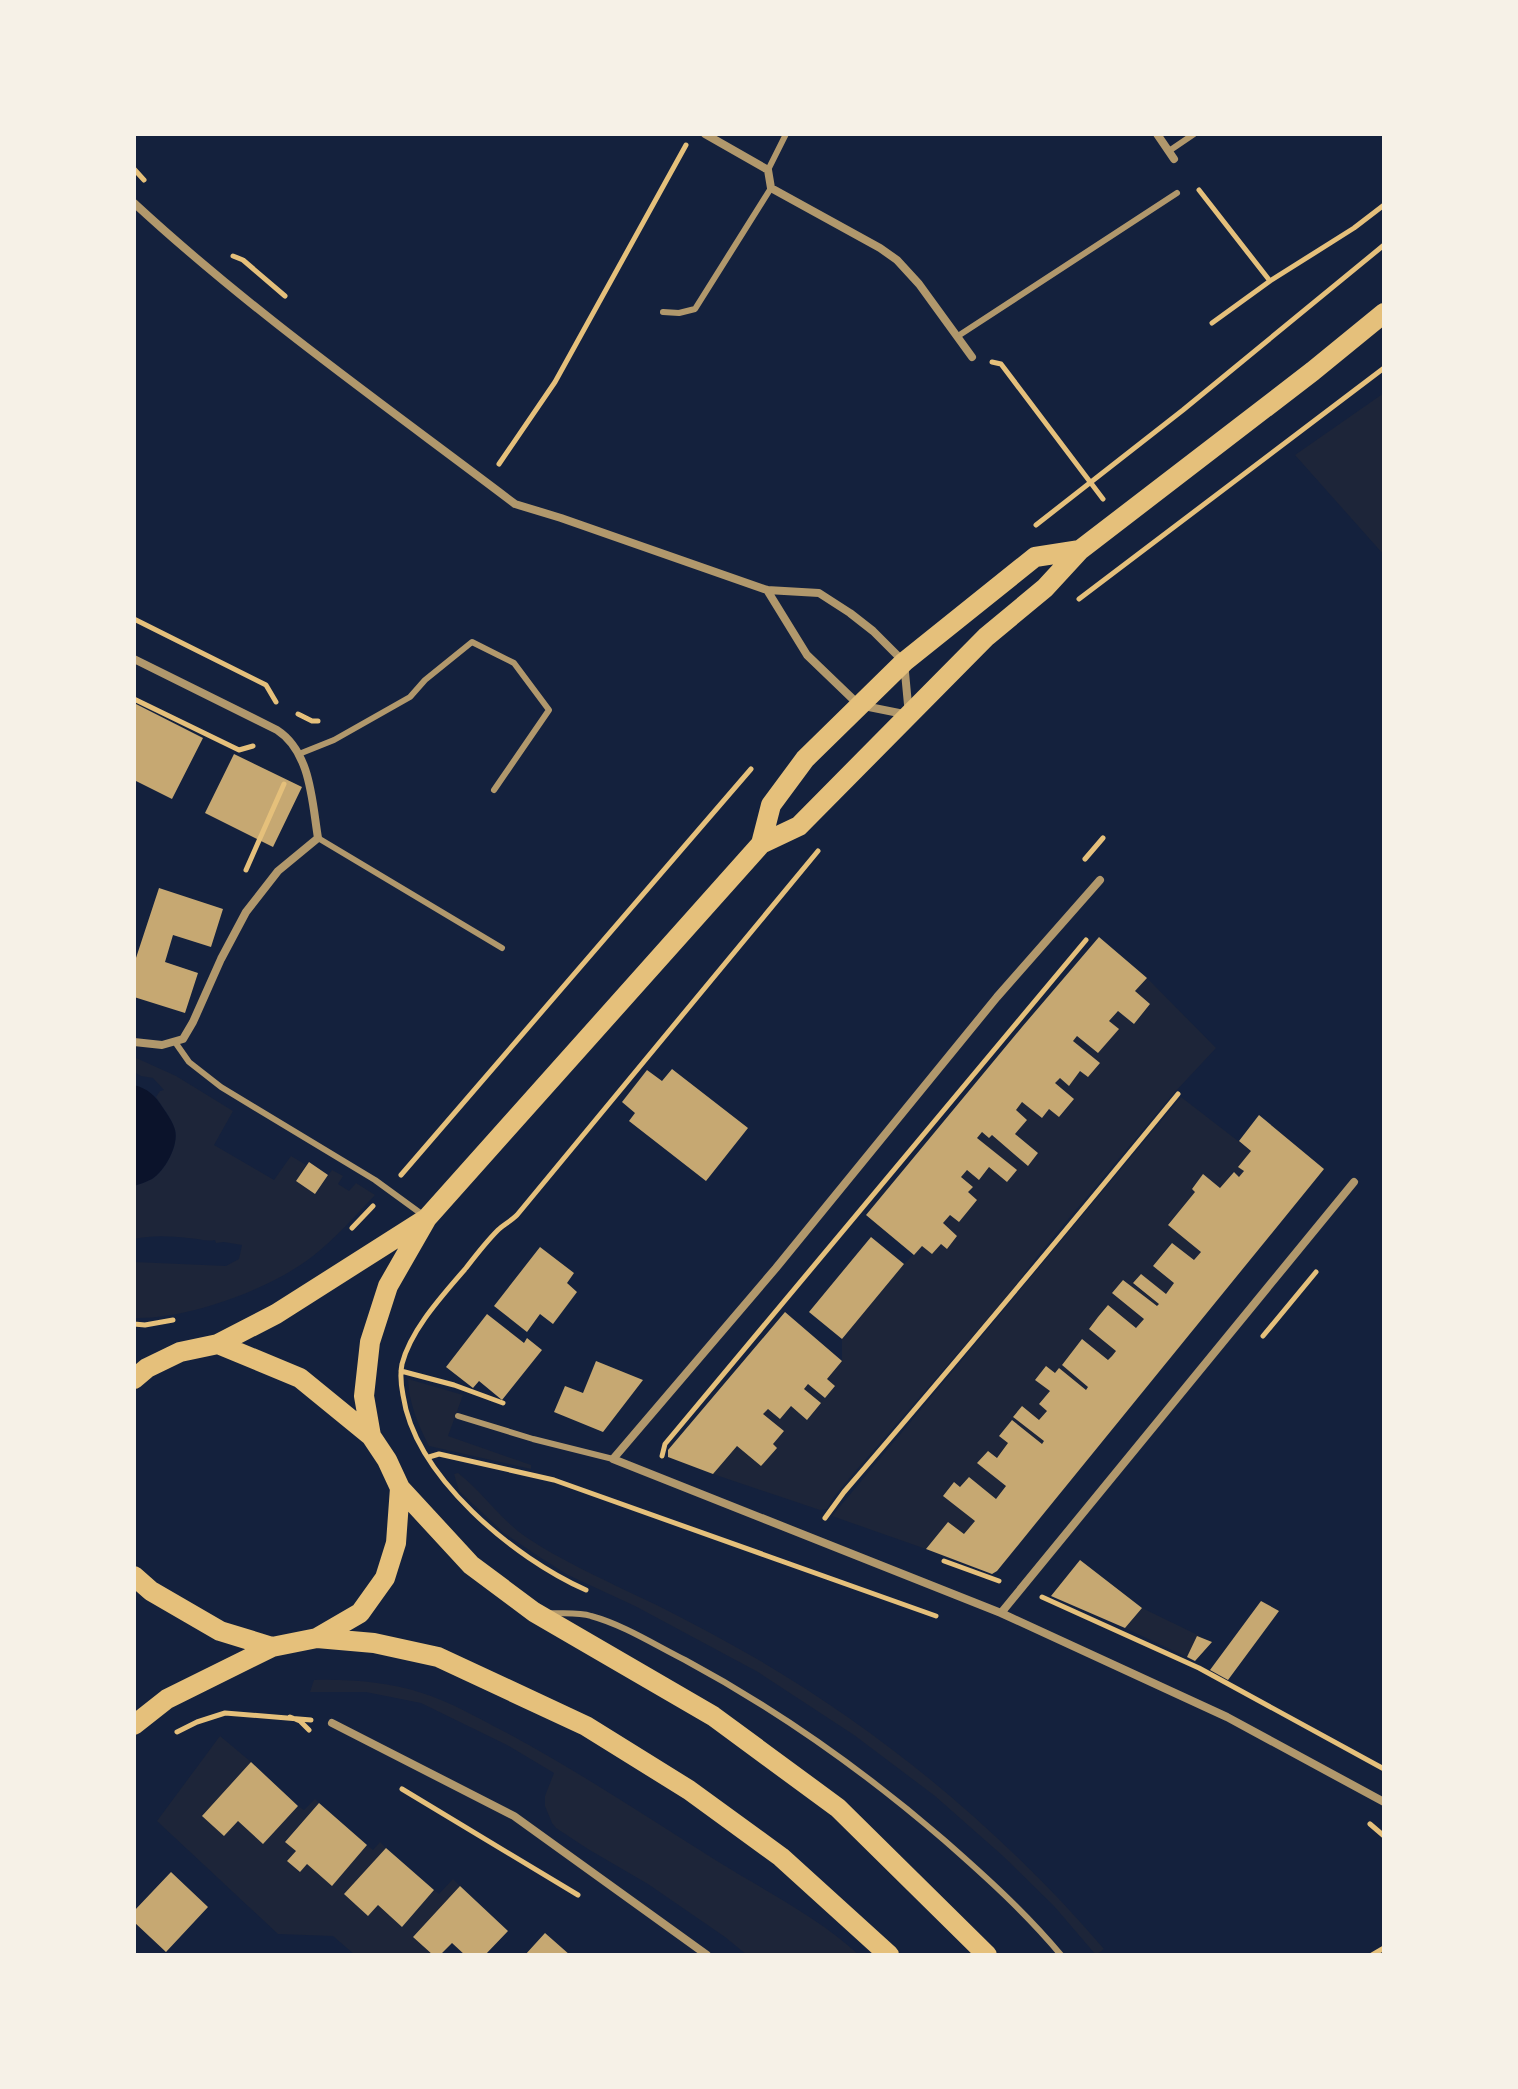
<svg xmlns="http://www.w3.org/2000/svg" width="1518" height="2089" viewBox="0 0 1518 2089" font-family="'Archivo Narrow',sans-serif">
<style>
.green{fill:#1d2539}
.water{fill:#0b132b}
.building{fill:#c6a872}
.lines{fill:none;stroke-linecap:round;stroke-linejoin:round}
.path{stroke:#e5c07b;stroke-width:5}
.service{stroke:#b1986c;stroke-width:6}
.minor{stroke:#b1986c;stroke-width:8}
.primary{stroke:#e5c07b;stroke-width:20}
</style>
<rect width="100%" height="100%" fill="#14213d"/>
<path class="green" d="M1384,393V555L1295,455Z
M1147,978L1216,1048L1174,1093L1039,1254L1005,1299L853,1474L833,1498L827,1509L820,1510L713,1474L737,1446L761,1466L776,1448L773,1444L784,1431L763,1414L768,1409L780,1418L791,1406L807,1420L821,1403L804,1389L808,1384L825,1398L835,1386L827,1379L842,1361V1339L904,1264L922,1246L941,1244L947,1249L957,1236L943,1223L950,1215L959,1222L977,1200L968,1192L973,1187L961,1177L967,1170L979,1180L989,1167L1007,1182L1016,1171L977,1138L982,1132L989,1138L992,1135L1028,1165L1038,1153L1015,1134L1016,1110L1022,1102L1041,1118L1049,1109L1060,1117L1074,1099L1055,1083L1060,1078L1069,1085L1080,1071L1099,1063L1073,1041L1077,1036L1098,1053L1118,1029L1109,1021L1118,1011L1134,1024L1150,1004L1135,991Z
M134,1057L176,1076L233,1111L214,1145L274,1180L291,1156L306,1165L296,1181L315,1194L332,1170L343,1176L338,1184L349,1191L356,1183L375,1195C355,1216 336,1238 313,1256C271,1289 187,1320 134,1318V1262L226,1266L239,1259L242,1245L224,1242L216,1243L215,1240C205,1242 198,1238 188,1238C170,1236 152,1235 134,1239V1186C140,1184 146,1182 152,1179C165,1171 179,1145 175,1130C172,1118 162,1107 156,1097L160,1091L164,1090L153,1078L141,1076L134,1072Z
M1181,1097L1251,1151L1239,1167L1244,1171L1239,1177L1233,1172L1220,1188L1203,1175L1192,1188L1195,1192L1168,1224L1201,1252L1194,1260L1171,1243L1153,1266L1174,1283L1166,1294L1140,1274L1133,1284L1159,1304L1157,1306L1123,1280L1112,1293L1144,1319L1136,1328L1108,1305L1089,1329L1116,1351L1108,1360L1082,1340L1062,1365L1088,1387L1086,1390L1059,1369L1055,1373L1050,1391L1039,1404L1047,1411L1039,1420L1022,1406L1014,1417L1044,1441L1042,1444L1012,1420L999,1436L1008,1443L997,1458L988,1451L978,1463L1006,1486L996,1499L969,1477L960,1487L954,1483L944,1497L975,1521L964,1534L948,1522L926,1549L832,1516Z
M408,1379L463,1395L448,1436L531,1465V1469L429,1446C418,1425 409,1403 408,1379Z
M458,1473C483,1492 501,1521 529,1539C561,1560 596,1576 631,1593C666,1609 700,1627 734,1646C872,1722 1002,1830 1104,1949L1096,1955L1054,1906L1003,1856L935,1796L854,1735L758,1672L635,1606L568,1575L541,1558L504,1533L459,1491L454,1474Z
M1142,1608L1212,1642L1195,1661L1125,1628Z
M314,1680C350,1679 388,1682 422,1693C451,1702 478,1718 505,1732C578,1771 647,1817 717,1861C765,1891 818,1917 859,1955H747L725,1937L648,1884L588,1849L556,1828L552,1823L545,1806V1796L554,1773L507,1745L421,1703L366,1692H310Z
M220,1736L251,1762L203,1815L224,1836L238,1821L263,1843L298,1806L304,1810L315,1799L319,1803L285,1841L296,1851L287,1861L299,1872L307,1864L332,1885L367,1845L373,1850L380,1842L386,1848L344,1894L368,1916L378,1905L402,1927L434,1890L439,1894L453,1879L460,1886L413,1937L433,1955H355L333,1936L278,1934L157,1821Z"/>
<path class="water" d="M134,1085C148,1089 155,1095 163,1108C167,1114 173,1122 175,1130C179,1145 165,1171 152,1179C146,1182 140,1184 134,1186Z"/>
<path class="building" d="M134,703L203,738L172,799L134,780Z
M234,754L302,787L273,847L205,813Z
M159,888L223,909L211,947L173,935L165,962L198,973L185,1013L134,997V964Z
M1099,937L1147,978L1135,991L1150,1004L1134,1024L1118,1011L1109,1021L1119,1029L1098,1053L1077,1036L1073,1041L1100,1063L1088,1077L1080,1071L1069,1086L1060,1078L1055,1083L1074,1099L1059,1117L1049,1109L1042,1118L1022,1102L1016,1110L1027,1120L1015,1134L1038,1153L1028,1166L992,1135L989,1138L982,1132L977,1138L1017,1170L1007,1182L989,1167L979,1180L967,1170L961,1177L973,1187L968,1192L977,1200L959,1222L950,1215L943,1223L957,1236L947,1249L941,1244L932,1254L922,1246L914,1255L866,1215L1022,1027Z
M672,1069L748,1128L706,1181L629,1121L635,1113L622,1102L647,1070L662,1081Z
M1259,1115L1324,1169L997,1571L992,1574L926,1549L948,1522L964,1534L975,1521L943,1496L954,1482L960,1487L969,1477L996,1499L1006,1486L977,1463L988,1451L997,1458L1008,1443L999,1436L1012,1420L1042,1444L1044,1441L1013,1417L1022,1406L1039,1420L1047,1411L1039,1404L1050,1391L1035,1380L1046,1366L1055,1373L1059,1368L1086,1390L1088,1387L1062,1365L1082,1339L1108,1360L1112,1356L1116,1351L1089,1329L1098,1317L1108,1305L1136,1328L1144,1319L1112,1293L1123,1280L1157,1306L1159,1304L1133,1283L1141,1274L1166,1294L1174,1283L1153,1266L1172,1243L1194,1260L1201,1252L1168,1225L1195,1192L1192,1189L1203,1174L1220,1188L1234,1172L1239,1177L1244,1171L1238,1167L1251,1151L1239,1141Z
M309,1162L328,1175L315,1194L296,1181Z
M871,1237L904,1264L842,1339L809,1312Z
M540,1247L574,1273L567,1283L577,1292L553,1324L540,1314L527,1332L494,1306Z
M785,1312L842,1361L827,1379L835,1386L825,1398L808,1384L804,1389L821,1403L807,1420L791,1406L780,1419L768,1409L763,1414L784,1431L773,1444L777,1448L761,1466L737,1446L713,1474L668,1457V1450Z
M487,1314L524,1343L527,1338L542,1350L502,1400L479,1381L473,1388L446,1367Z
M596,1361L643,1380L603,1432L554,1412L565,1386L583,1393Z
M1080,1560L1142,1608L1125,1628L1051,1596Z
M1261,1601L1279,1611L1228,1680L1210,1670Z
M1197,1636L1212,1642L1195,1661L1187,1657Z
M251,1762L298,1806L263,1844L238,1821L224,1836L202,1816Z
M319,1803L367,1845L332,1886L307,1864L300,1872L287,1861L296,1851L285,1842Z
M386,1848L434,1890L402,1927L378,1905L368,1916L344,1894Z
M171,1872L208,1907L166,1952L134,1922V1911Z
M460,1886L508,1931L485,1955H465L452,1943L440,1955H433L413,1937Z
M545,1933L570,1955H525Z"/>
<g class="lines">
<path class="path" d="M134,169L144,180
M1199,190L1270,281
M233,256L243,260L285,296
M1212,323L1270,281L1354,228L1384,205
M992,362L1001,364L1103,499
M499,464L555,382L686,145
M1036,525L1183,410L1384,245
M1079,599L1384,368
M134,619L266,685L276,702
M134,699L239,750L253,746
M298,714L312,721H318
M1085,859L1103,838
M246,870L284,784
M401,1175L751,769
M352,1228L373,1206
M134,1324L145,1325L173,1320
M1263,1336L1316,1272
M401,1371L454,1385L503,1403
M662,1456L665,1444L1086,940
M429,1457L439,1454L554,1480L936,1616
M825,1518L844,1492C957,1361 1068,1228 1178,1094
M944,1561L999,1581
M586,1590C514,1558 415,1477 403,1395C401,1385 400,1374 402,1364C411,1329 443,1295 466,1268C476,1255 486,1242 498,1230C503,1225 511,1221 517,1215L818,851
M1042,1597L1199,1668L1384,1769
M290,1717L300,1721L309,1730
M177,1732L197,1722L225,1713L311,1720
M402,1789L578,1895
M1370,1824L1384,1836
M1372,1955L1384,1948"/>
<path class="service" d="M1169,151L1194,134
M768,170L786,134
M663,312L679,313L695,309L771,188
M958,336L1177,193
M299,754L334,740L410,697L425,680L472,642L514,663L549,710L494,790
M318,838L502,948
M175,1042L189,1062L221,1087L375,1180L423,1215
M458,1416L533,1439L613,1459
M549,1613C563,1614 579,1612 591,1616C624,1625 655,1645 685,1660C778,1710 864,1771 944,1840C985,1876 1025,1912 1061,1955"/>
<path class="minor" d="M705,134L768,170L771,188L880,248L897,260L919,284L972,357
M1157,134L1174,159
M134,203C253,313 386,406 515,504L561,518L767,590L819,593L850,613L873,631L904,662L909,715L859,705L807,655L767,590
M134,659L277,730C311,752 312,802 318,838L278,871L246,912L221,959L193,1022L183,1039L162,1045L134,1042
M1100,880L997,997L776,1268L613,1459L1001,1613L1227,1717L1384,1802
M1001,1613L1354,1182
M332,1723L514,1816L707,1955"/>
<path class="primary" d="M761,844L771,805L805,759L904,662L1035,557L1080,550
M134,1379L147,1368L180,1352L218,1344L276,1314L424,1220
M371,1436L364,1396L370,1342L388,1286L427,1218L761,844L799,826L986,637L1045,588L1080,550L1313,371L1384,313
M400,1488L471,1565L534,1612L713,1716L838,1808L987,1955
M134,1576L151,1591L220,1631L272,1647L317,1638L360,1613L385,1578L396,1543L400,1488L387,1460L371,1436L300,1378L218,1344
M317,1638L374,1643L438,1657L586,1726L689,1790L781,1857L889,1955
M134,1725L167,1699L272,1647"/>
</g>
<rect width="1518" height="2089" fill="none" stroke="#f6f1e7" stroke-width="272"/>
</svg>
